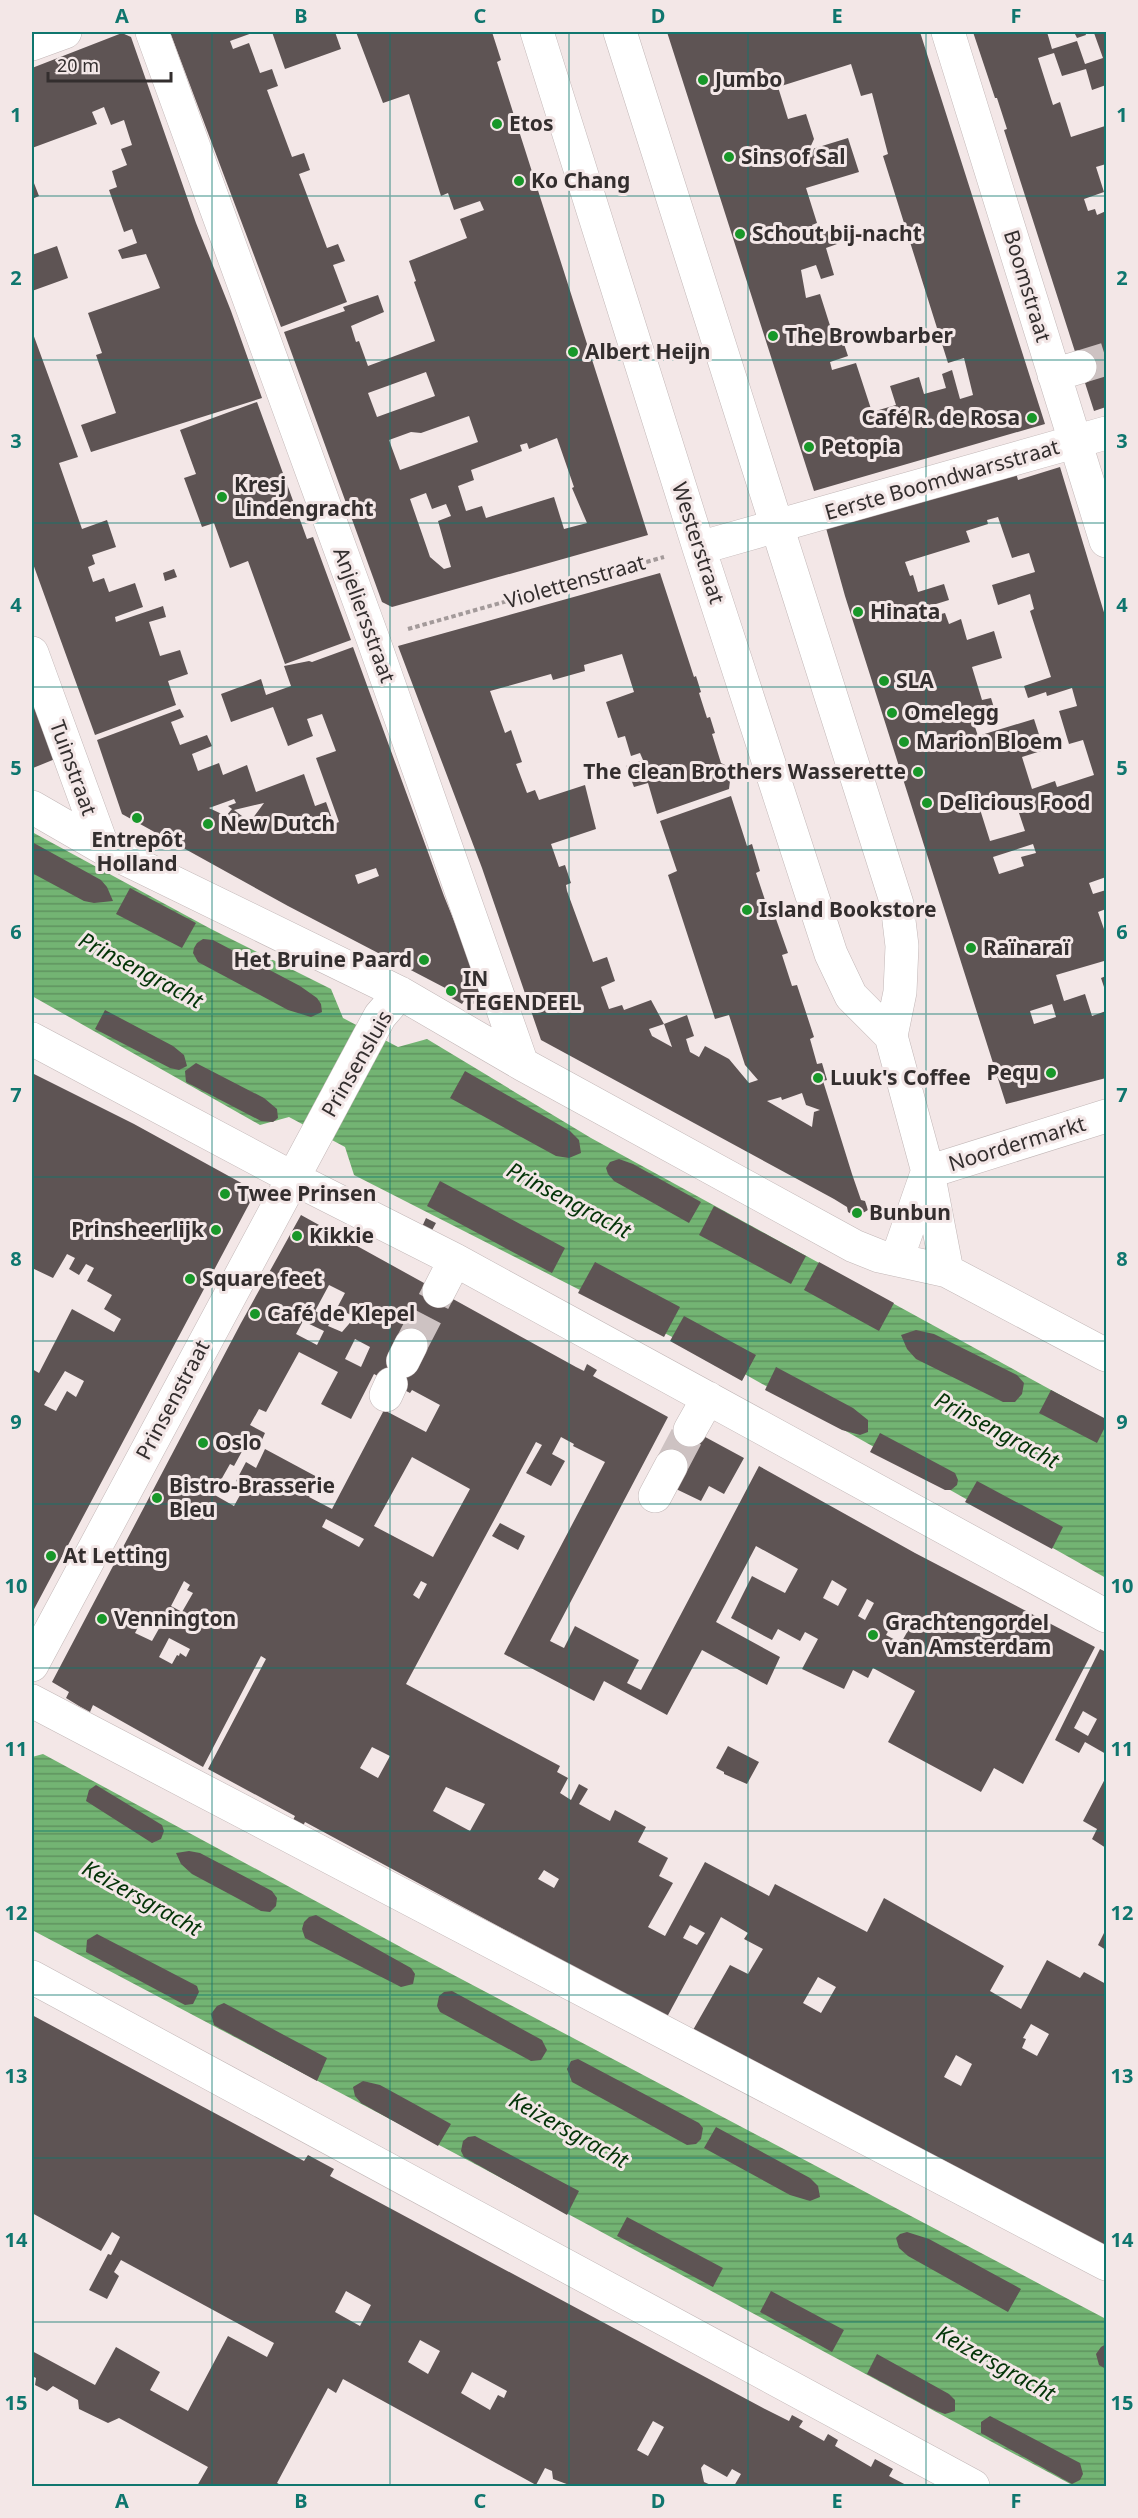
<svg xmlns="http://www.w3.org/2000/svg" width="1138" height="2518" viewBox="0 0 1138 2518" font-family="'Noto Sans',sans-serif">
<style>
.water{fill:url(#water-rules)}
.building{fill:#5e5454;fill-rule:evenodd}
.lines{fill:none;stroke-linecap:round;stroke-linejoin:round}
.street-tunnel{stroke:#cdc2c2;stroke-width:33;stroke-dasharray:33 16;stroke-linecap:butt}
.street-casing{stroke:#c2b7b7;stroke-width:34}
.path{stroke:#a39a9a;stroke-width:4;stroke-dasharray:4.5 3;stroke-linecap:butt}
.street{stroke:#fff;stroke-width:33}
.grid{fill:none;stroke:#0f766e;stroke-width:1.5;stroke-opacity:0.55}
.poi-dot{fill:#189729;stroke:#f3e7e7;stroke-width:2}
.labels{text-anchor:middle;stroke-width:6;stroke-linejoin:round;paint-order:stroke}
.poi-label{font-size:21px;font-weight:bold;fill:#332e2e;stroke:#f3e7e7;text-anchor:start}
.street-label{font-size:21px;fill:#332e2e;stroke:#f3e7e7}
.water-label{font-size:22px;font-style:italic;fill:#043408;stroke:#f3e7e7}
.neatline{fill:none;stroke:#0f766e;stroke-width:2}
.grid-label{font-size:20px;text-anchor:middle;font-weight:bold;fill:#0f766e}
</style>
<defs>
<pattern id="water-rules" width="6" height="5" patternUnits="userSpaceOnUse" patternTransform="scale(1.5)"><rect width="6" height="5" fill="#73b473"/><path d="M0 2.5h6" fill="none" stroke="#5f935f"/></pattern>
</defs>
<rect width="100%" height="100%" fill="#f3e7e7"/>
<path class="water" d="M32,832L211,929L331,989L343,1018L398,1047L427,1039L591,1138L1106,1420V1578L741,1372L354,1175L345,1147L289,1117L260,1125L32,996Z
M43,1754L410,1952L1106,2319V2486H1074L475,2164L32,1930V1757Z"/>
<path class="building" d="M170,32H255L230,41L233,49L249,43L260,73L272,69L278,86L267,90L292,157L304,153L310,170L299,174L327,248L338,244L345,261L333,265L347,302L281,327Z
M272,32H335L341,49L285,69Z
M356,32H492L501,60L497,62L648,535L392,607L382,602L284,332L345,311L343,307L378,295L384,312L351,326L356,342L359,341L368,366L435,341L414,282L416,281L409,261L467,238L460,219L484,210L480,201L454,210L448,193L441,196L409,94L383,103ZM426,372L435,396L377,417L368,393ZM469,416L478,442L400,470L389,440L411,432L421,433ZM557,438L574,487L572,488L587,523L564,529L554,497L486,518L482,506L466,511L458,486L474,480L471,470L522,451L520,445L527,443L529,449ZM426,493L432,509L446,504L451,516L438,521L451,567L444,569L430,557L410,499Z
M667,32H920L1045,424L814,491ZM851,64L861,96L872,93L888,154L883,156L948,363L964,358L973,395L960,399L952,370L942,374L946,388L924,394L919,377L890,386L896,405L872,412L856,363L832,370L830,362L848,356L840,332L833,335L820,294L806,298L801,270L816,265L821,279L834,275L826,248L837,244L832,230L815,235L812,225L817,223L806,188L859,172L848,138L809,150L814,139L806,114L788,119L778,87Z
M973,32H1047L1052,49L1077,41L1085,64L1103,58L1094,33L1106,32V85L1092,90L1086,69L1062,76L1054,53L1038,58L1053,105L1060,102L1071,137L1105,126L1106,130V164L1096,167L1104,192H1106V199L1104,192L1084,199L1088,211L1095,209L1097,215L1106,211V407L1094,411L1004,130L1007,129L997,98H995Z
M1074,32H1085L1086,35L1077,38Z
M122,33L131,37L196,223L231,311L262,398L91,452L81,425L116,413L96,355L102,353L88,313L160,288L146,254L122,259L118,250L137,243L132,229L124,232L109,190L117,187L112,171L127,165L121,149L132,145L124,120L111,125L104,107L92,112L97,124L32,148V68Z
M32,178L39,196L32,199Z
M57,246L68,278L32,291V255Z
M32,331L78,457L59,463L82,529L107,520L116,547L92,555L95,564L88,567L93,582L104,578L109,592L135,583L143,607L115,617L116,622L163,606L166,617L149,622L160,656L180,650L188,674L168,681L176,705L95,735L32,561Z
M257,402L307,539L313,537L351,640L285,664L248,561L230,568L214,523L202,527L184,478L196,474L180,430Z
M1060,467L1106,619V877L1089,883L1093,894L1106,890V909L1098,912L1104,929L1106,928V969L1104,961L1056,975L1064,1001L1085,994L1092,1016L1106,1011V1078L1006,1104L845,596L826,528L1016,473L1018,480ZM998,517L1012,558L1029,553L1035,572L992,585L998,605L1030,594L1034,609L1030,611L1051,677L1024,686L1028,698L1046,692L1047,696L1072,688L1077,706L1059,711L1069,744L1083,740L1094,775L1057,787L1055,781L1032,789L1022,757L1044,750L1034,719L978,736L972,718L995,711L991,698L982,700L972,667L1002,658L994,631L967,640L961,619L949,624L945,613L926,618L923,608L949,600L944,584L918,592L913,575L910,576L905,562L970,542L966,531L988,524L987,520ZM1000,795H1013L1025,831L990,841L978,803ZM1033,844L1036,853L1021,857L1024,866L999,874L993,857ZM1052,1004L1056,1017L1034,1024L1030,1011Z
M174,569L177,577L165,581L163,573Z
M660,573L694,677L696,676L701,692L699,693L707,718L710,717L715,733L712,734L721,763L725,765L730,781L729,789L657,814L648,783L634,787L626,766L643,760L640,753L631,756L625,736L618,738L606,702L634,692L622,654L584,665L585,671L553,680L551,674L490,691L505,733L511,730L522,762L516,764L527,793L535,790L539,800L585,785L596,829L551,844L559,867L565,865L571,883L566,885L567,891L593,962L607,957L615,981L601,987L609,1009L622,1005L624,1010L651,1000L664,1024L649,1029L652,1036L672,1047L664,1024L687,1015L694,1036L686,1039L690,1052L699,1057L705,1046L729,1059L749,1083L758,1080L745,1065L729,1015L715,1019L668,875L677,871L660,821L731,796L747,846L752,844L760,871L756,873L766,903L770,902L788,953L782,955L792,986L797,985L814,1037L810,1039L817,1064L822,1063L827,1080L823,1081L852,1174L861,1200L865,1201L868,1210L856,1217L848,1212L847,1207L834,1199L541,1040L482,868L398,646ZM802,1093L806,1105L820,1110L814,1112L812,1127L767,1101L781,1097L782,1100Z
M353,647L444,896L486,1000L481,1008L465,999L462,1004L448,996L451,991L288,906L122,814L97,740L180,709L184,717L171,722L180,745L207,735L212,746L192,754L198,771L219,763L223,775L247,765L256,792L304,774L315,806L326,802L334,824L339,822L316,758L336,751L322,714L307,719L313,736L288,746L273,707L231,722L221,694L261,679L266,695L291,686L284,666L309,661L312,662ZM234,799L236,803L228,806L232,809L226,816L209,808ZM264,803L250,822L234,810ZM376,868L379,876L358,884L355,875Z
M32,681L60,757L33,768H32Z
M32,842L101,880L107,887L113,901L94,903L84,901L32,873Z
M130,888L196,923L182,948L116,914Z
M203,939L213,940L300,986L317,998L321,1004L322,1012L311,1017L288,1010L198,962L193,953L194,948L197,943Z
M1106,976V993L1101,978Z
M105,1010L173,1046L184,1055L187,1066L179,1070L170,1068L95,1029Z
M196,1063L264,1098L277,1109L278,1118L273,1122L261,1121L186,1082L185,1071Z
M465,1071L570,1131L579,1140L581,1153L569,1158L556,1156L450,1098Z
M32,1073L134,1124L256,1191L32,1613V1369L39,1373L72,1309L114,1332L121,1319L104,1309L112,1295L87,1281L94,1268L86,1264L79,1275L69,1269L75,1258L67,1254L53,1278L32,1268ZM65,1371L84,1381L76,1397L67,1391L56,1411L44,1405Z
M619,1159L633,1164L701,1202L689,1223L614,1181L608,1174L606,1168L610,1162Z
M440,1181L565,1248L552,1273L427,1206Z
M714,1206L806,1256L791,1284L699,1235Z
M301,1215L576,1367L584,1371L587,1364L597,1370L593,1376L668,1417L550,1641L564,1648L575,1626L639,1660L627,1683L641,1690L759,1466L915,1553L1095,1647L1023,1784L994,1768L981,1792L888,1742L915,1691L873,1668L868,1678L853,1670L844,1689L802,1669L818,1639L805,1632L800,1641L778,1629L772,1640L731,1618L752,1576L785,1593L798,1569L756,1546L716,1622L780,1657L767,1685L702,1650L667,1715L604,1681L594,1701L504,1654L605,1462L573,1446L574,1444L561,1437L552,1454L565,1461L551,1486L526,1473L542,1445L536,1442L406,1684L560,1766L557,1772L568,1778L560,1793L571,1800L579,1784L588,1789L579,1804L610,1821L615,1810L646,1827L638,1842L668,1858L659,1876L673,1883L648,1927L665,1936L705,1862L769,1896L775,1884L867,1932L884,1898L1004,1966L990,1991L1021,2009L1047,1960L1080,1978L1084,1972L1106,1984V2253L693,2030L730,1965L748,1974L763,1949L744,1939L748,1933L721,1917L667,2017L305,1822L302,1828L292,1822L295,1816L208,1769L266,1659L261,1656L203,1767L93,1705L90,1712L79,1706L66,1698L69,1692L52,1682L241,1323ZM329,1285L345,1293L337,1308L355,1317L342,1332L328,1326L332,1319L315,1311ZM303,1321L324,1331L317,1345L296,1334ZM355,1339L370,1347L361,1367L345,1359ZM299,1352L338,1372L321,1404L351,1419L374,1374L410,1393L412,1390L440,1405L426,1432L384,1410L332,1509L309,1497L319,1478L265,1449L256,1468L246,1462L236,1481L245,1486L234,1506L213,1494L230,1464L234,1466L246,1444L257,1451L265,1433L250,1425L259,1409L266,1412ZM412,1457L470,1489L433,1557L374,1526ZM326,1519L364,1539L359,1547L322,1527ZM832,1580L847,1589L838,1606L823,1598ZM184,1581L190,1585L187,1590L193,1593L182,1612L171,1606ZM421,1581L427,1584L419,1599L413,1595ZM867,1599L874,1603L865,1620L858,1616ZM144,1616L161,1625L152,1641L135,1633ZM895,1619L910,1627L901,1643L886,1635ZM169,1638L190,1649L186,1657L180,1653L179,1656L177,1655L172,1664L159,1657ZM372,1747L390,1756L378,1778L360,1768ZM446,1787L485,1804L470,1831L433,1811ZM544,1870L559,1879L554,1888L538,1879ZM690,1925L705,1933L697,1945L683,1938ZM818,1977L836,1987L821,2013L803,2003ZM1031,2024L1049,2034L1037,2056L1022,2048L1026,2039L1023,2038ZM956,2055L972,2064L961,2086L944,2077Z
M426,1218L436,1223L430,1234L421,1229Z
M595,1262L680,1307L664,1337L578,1293Z
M819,1262L894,1303L879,1331L804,1290Z
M684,1316L756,1355L742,1381L670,1341Z
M916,1330L934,1334L1017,1375L1024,1383L1022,1394L1015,1402H1003L916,1359L907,1349L901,1335Z
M776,1367L853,1408L868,1420V1432L860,1435L842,1430L765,1390Z
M1051,1390L1106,1419V1425L1097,1443L1039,1413Z
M683,1425L744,1458L724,1494L709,1486L701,1501L676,1489L663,1462Z
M880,1433L955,1473L958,1480L957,1485L951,1490H945L870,1452Z
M977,1481L1063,1527L1052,1549L965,1502Z
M500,1523L525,1536L518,1550L492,1536Z
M1100,1649L1106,1652V1754L1085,1742L1079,1753L1055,1740ZM1083,1711L1097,1719L1088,1736L1074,1728Z
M728,1746L759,1762L747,1784L724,1774V1772L716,1768Z
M1106,1777V1848L1092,1839L1097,1829L1083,1821Z
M96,1785L162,1825L164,1831L161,1839L152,1843L86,1801L89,1790Z
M189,1851L200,1853L272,1891L277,1898L276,1906L270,1912L261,1911L192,1874L181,1864L176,1853Z
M316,1915L411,1968L415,1974L413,1984L401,1987L305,1938L302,1929L304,1922L309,1917Z
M1106,1929V1950L1098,1945Z
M97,1934L197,1986L199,1992L193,2004L185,2005L86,1952L87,1940Z
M452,1991L542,2040L547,2050L541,2060L531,2061L440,2012L437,2006L439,1996L444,1992Z
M224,2003L327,2058L317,2081L214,2025L211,2014L217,2006Z
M32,2015L304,2161L308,2155L334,2169L330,2176L765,2409L789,2421L792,2415L803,2421L799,2427L824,2441L828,2434L838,2440L835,2446L871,2467L875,2459L893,2469L889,2476L908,2486H734L741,2474L732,2469L727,2477L704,2464L701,2468L704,2482L713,2486H572L553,2479L552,2471L545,2468L536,2485L343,2379L336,2393L328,2388L277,2483L283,2486H197L208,2467L119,2418L108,2423L79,2409L78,2400L53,2386L47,2391L35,2385L36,2378L32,2376V2351L95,2385L116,2347L160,2372L150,2390L188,2411L228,2336L267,2357L274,2343L121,2260L114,2272L119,2276L107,2299L89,2290L108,2254L111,2255L120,2237L112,2232L101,2251L32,2213ZM346,2291L371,2305L360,2326L335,2312ZM420,2340L440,2351L428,2374L408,2362ZM472,2372L507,2391L504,2398L498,2395L490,2410L461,2393ZM653,2421L664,2427L648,2456L637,2450Z
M578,2059L699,2123L703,2128L701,2139L696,2144L687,2145L572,2082L567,2069L571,2061Z
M363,2081L380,2085L451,2124L438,2146L361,2103L355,2096L353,2087Z
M716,2127L810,2178L818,2186L820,2197L810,2201L790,2195L704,2148Z
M475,2136L579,2191L567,2215L464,2157L461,2151L463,2141L468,2137Z
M627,2217L723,2268L713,2287L617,2236Z
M907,2232L929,2239L1021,2289L1008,2312L908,2256L899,2248L896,2238L900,2234Z
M771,2291L844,2330L832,2352L760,2312Z
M1106,2344V2369L1099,2365L1096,2354L1101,2347Z
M877,2354L949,2394L955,2400V2411L945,2414L932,2409L867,2374Z
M990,2416L1080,2463L1083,2474L1080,2480L1072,2484L981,2433V2422Z"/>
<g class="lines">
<path class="street-tunnel" d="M1080,367L1106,359
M411,1345L439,1291
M671,1466L690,1430"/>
<defs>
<path id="street" d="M152,32L373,639L522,1064
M537,32L699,548L831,954L851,996L891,1036
M620,32L897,904L902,946L900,992L891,1036L928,1172L947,1271
M948,32L1106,541
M32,44L65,32
M1054,375L1080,367
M699,548L1106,433
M32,653L103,848
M32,807L103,848L400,993L522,1064L854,1246L879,1256L947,1271L1106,1355
M32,1039L293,1178L455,1260L1106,1616
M928,1172L1106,1116
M897,1259L927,1173
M439,1291L455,1260
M403,1361L411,1345
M386,1395L391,1384
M690,1430L708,1398
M655,1496L671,1466
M32,1665L380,1016L400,993
M32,1701L1106,2264
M32,1977L973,2486"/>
</defs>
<use href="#street" class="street-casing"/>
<path class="path" d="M408,629L664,557"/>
<use href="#street" class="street"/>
</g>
<path class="grid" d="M212,32V2486M390,32V2486M569,32V2486M748,32V2486M926,32V2486M32,196H1106M32,360H1106M32,523H1106M32,687H1106M32,850H1106M32,1014H1106M32,1177H1106M32,1341H1106M32,1504H1106M32,1668H1106M32,1831H1106M32,1995H1106M32,2158H1106M32,2322H1106"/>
<g class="poi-dot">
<circle cx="703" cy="80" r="6"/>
<circle cx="497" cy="124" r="6"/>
<circle cx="729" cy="157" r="6"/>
<circle cx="519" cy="181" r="6"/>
<circle cx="740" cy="234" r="6"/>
<circle cx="773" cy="336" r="6"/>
<circle cx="573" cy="352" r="6"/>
<circle cx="1032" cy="418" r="6"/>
<circle cx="809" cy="447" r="6"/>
<circle cx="222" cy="497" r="6"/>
<circle cx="858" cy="612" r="6"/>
<circle cx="884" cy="681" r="6"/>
<circle cx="892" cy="713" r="6"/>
<circle cx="904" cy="742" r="6"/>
<circle cx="918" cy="772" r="6"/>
<circle cx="927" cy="803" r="6"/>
<circle cx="137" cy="818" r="6"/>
<circle cx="208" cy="824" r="6"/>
<circle cx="747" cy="910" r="6"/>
<circle cx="971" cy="948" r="6"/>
<circle cx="424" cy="960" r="6"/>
<circle cx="451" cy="991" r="6"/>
<circle cx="1051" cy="1073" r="6"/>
<circle cx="818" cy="1078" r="6"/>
<circle cx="225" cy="1194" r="6"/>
<circle cx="857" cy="1213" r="6"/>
<circle cx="216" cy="1230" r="6"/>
<circle cx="297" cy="1236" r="6"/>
<circle cx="190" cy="1279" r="6"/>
<circle cx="255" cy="1314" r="6"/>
<circle cx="203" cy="1443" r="6"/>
<circle cx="157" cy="1498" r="6"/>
<circle cx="51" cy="1556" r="6"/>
<circle cx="102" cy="1619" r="6"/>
<circle cx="873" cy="1635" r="6"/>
</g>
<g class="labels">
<g class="poi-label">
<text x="715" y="87">Jumbo</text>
<text x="509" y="131">Etos</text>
<text x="741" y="164">Sins of Sal</text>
<text x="531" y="188">Ko Chang</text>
<text x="752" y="241">Schout bij-nacht</text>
<text x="785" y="343">The Browbarber</text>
<text x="585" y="359">Albert Heijn</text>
<text x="1020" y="425" text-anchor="end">Café R. de Rosa</text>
<text x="821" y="454">Petopia</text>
<text x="234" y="492">Kresj<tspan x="234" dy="24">Lindengracht</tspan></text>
<text x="870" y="619">Hinata</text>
<text x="896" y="688">SLA</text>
<text x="904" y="720">Omelegg</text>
<text x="916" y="749">Marion Bloem</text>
<text x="906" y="779" text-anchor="end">The Clean Brothers Wasserette</text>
<text x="939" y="810">Delicious Food</text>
<text x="220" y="831">New Dutch</text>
<text x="137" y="847" text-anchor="middle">Entrepôt<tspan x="137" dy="24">Holland</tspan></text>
<text x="759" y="917">Island Bookstore</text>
<text x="983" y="955">Raïnaraï</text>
<text x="412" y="967" text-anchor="end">Het Bruine Paard</text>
<text x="463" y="986">IN<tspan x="463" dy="24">TEGENDEEL</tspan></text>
<text x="1039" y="1080" text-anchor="end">Pequ</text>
<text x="830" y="1085">Luuk's Coffee</text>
<text x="237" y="1201">Twee Prinsen</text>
<text x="869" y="1220">Bunbun</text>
<text x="204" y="1237" text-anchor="end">Prinsheerlijk</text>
<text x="309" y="1243">Kikkie</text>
<text x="202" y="1286">Square feet</text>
<text x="267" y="1321">Café de Klepel</text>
<text x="215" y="1450">Oslo</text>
<text x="169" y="1493">Bistro-Brasserie<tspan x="169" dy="24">Bleu</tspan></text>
<text x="63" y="1563">At Letting</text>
<text x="114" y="1626">Vennington</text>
<text x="885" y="1630">Grachtengordel<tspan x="885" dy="24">van Amsterdam</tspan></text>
</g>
<g class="street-label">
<text transform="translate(1027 286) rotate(73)" y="7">Boomstraat</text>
<text transform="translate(942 480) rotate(-16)" y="7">Eerste Boomdwarsstraat</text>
<text transform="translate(698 543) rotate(72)" y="7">Westerstraat</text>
<text transform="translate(575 582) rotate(-16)" y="7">Violettenstraat</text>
<text transform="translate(364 615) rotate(70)" y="7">Anjeliersstraat</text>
<text transform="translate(73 768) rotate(70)" y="7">Tuinstraat</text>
<text transform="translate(357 1064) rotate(-60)" y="7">Prinsensluis</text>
<text transform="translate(1017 1144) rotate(-17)" y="7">Noordermarkt</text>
<text transform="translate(173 1400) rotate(-62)" y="7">Prinsenstraat</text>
</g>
<g class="water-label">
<text transform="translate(141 970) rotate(28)" y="8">Prinsengracht</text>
<text transform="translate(569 1200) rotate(28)" y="8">Prinsengracht</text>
<text transform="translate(997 1430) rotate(28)" y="8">Prinsengracht</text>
<text transform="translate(142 1898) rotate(29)" y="8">Keizersgracht</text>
<text transform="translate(569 2130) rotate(29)" y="8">Keizersgracht</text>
<text transform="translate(996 2363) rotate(29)" y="8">Keizersgracht</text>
</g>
</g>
<rect width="1138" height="2518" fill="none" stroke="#f3e7e7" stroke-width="66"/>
<path d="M48 72v9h123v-9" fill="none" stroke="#332e2e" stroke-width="3"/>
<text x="57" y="72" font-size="18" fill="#332e2e" stroke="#f3e7e7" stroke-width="4.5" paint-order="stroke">20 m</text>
<rect x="33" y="33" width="1072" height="2452" class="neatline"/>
<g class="grid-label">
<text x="122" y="23">A</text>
<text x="301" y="23">B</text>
<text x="480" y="23">C</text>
<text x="658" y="23">D</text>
<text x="837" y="23">E</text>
<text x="1016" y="23">F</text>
<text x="16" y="122">1</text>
<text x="1122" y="122">1</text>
<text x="16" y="285">2</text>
<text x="1122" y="285">2</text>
<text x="16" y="448">3</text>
<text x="1122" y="448">3</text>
<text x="16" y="612">4</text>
<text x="1122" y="612">4</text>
<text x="16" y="775">5</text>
<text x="1122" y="775">5</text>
<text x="16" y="939">6</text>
<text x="1122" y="939">6</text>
<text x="16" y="1102">7</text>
<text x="1122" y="1102">7</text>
<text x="16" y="1266">8</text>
<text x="1122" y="1266">8</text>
<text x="16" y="1429">9</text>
<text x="1122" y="1429">9</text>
<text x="16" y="1593">10</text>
<text x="1122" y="1593">10</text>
<text x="16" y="1756">11</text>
<text x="1122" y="1756">11</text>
<text x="16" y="1920">12</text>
<text x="1122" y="1920">12</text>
<text x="16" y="2083">13</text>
<text x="1122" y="2083">13</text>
<text x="16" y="2247">14</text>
<text x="1122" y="2247">14</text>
<text x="16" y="2410">15</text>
<text x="1122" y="2410">15</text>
<text x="122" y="2508">A</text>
<text x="301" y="2508">B</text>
<text x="480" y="2508">C</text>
<text x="658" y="2508">D</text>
<text x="837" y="2508">E</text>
<text x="1016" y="2508">F</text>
</g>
</svg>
